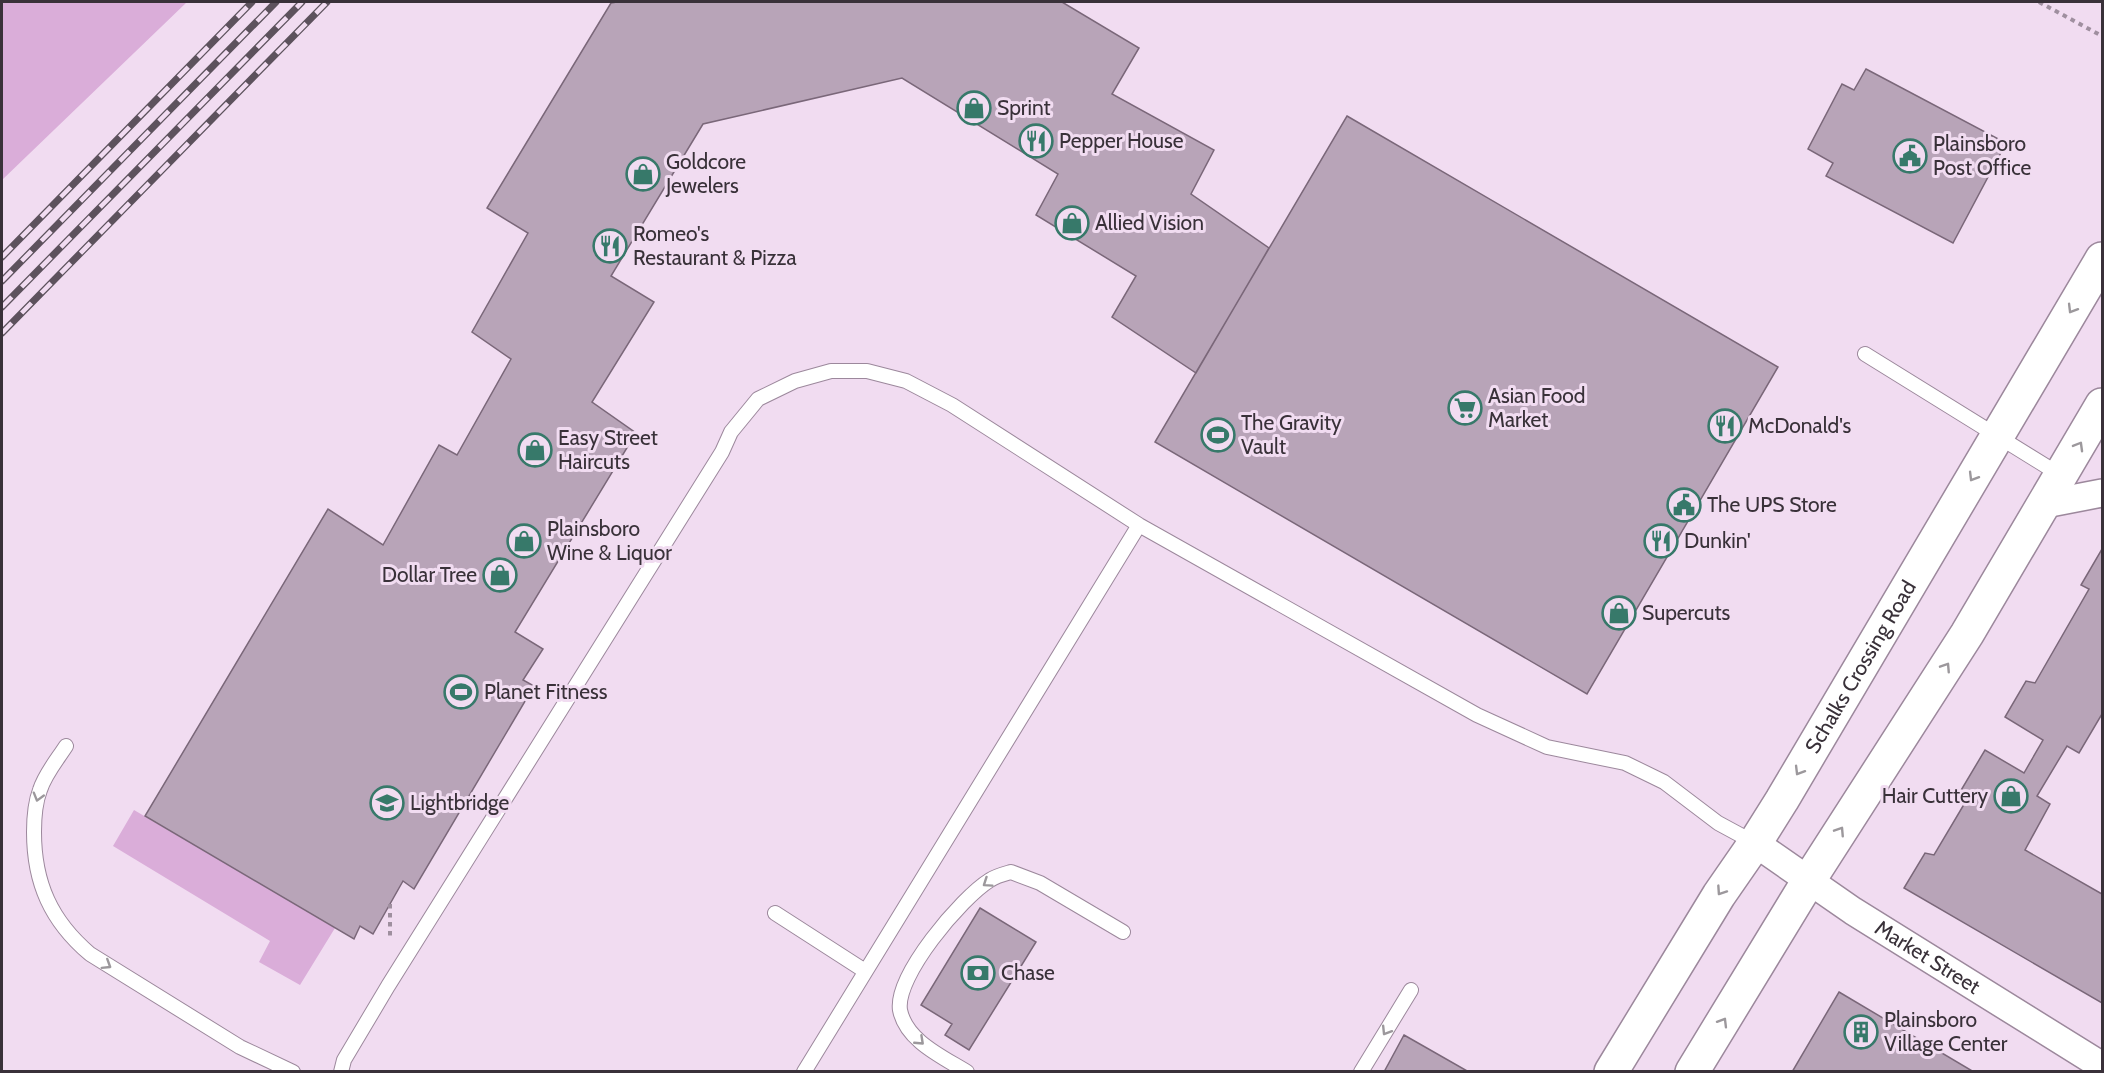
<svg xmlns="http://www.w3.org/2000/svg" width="2104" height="1073" viewBox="0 0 2104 1073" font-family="Cabin,sans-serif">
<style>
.green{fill:#daadd9}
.building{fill:#b8a4b8;stroke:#7a6779;stroke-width:1.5}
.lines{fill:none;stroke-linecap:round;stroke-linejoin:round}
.service-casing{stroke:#9c889c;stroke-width:16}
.minor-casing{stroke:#9c889c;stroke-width:30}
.tertiary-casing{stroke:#9c889c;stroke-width:36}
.path{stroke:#9f8f9f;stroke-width:4;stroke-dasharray:4.5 4.5;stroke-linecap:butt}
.service{stroke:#fff;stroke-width:14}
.minor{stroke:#fff;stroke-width:27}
.tertiary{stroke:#fff;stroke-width:33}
.rail-casing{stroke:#5d525d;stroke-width:7}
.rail{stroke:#f1dcf1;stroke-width:4.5;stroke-dasharray:14;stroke-linecap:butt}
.oneway{stroke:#9c989c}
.labels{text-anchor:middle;stroke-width:6;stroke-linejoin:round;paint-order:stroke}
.poi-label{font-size:21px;fill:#393139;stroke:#f1dcf1;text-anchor:start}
.street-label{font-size:21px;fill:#393139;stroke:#f1dcf1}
</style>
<rect width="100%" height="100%" fill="#f1dcf1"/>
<path class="green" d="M2,2H187L2,180Z
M134,810L335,928L300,985L259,962L270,941L113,846Z"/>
<path class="building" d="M617,2H1062L1139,48L1112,94L1214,150L1191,194L1269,248L1196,373L1112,317L1136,276L1036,215L1058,174L902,78L703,124L611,276L654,302L592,402L636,433L515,632L543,649L523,680L534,686L414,889L403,881L373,934L360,926L354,939L145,816L328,509L383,545L439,445L457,455L511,359L472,332L528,233L487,208L611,3Z
M1866,69L2006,143L1953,243L1826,176L1833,163L1808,149L1842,84L1854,90Z
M1347,116L1778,367L1587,694L1155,442Z
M2102,549V714L2079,753L2067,746L2037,796L2050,804L2025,850L2102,894V1003L1904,888L1925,853L1934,855L1969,796L1960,792L1985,750L2024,773L2043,740L2005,717L2026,681L2035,683L2089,589L2081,585Z
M980,908L1036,942L969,1050L945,1035L952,1024L921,1005Z
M1839,992L1974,1072H1792Z
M1404,1035L1469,1072H1384Z"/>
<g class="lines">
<defs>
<path id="service" d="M1865,354L2062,476
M66,746C57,760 45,774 40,790C35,803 34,818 34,832C34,883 51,921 90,954L240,1047L293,1072
M775,913L865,971
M341,1072L344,1060L388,986L722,452L731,432L758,399L795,381L831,371H867L906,381L952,405L1139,525L1477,715L1547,747L1625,763L1664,782L1718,823L1755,843
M804,1072L1139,525
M967,1072C943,1057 906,1041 900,1010C895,976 961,898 990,880C996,876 1004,874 1011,872L1040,883L1123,932
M1361,1072L1411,990"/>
<g id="minor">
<path d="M2045,504L2102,493"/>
<path id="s1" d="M1755,843L1853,911L2102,1066"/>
</g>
<g id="tertiary">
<path id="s2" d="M1611,1072L1719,895L1755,843L1782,800L2102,259"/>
<path d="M1692,1072L1809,880L1967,634L2102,405"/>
</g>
</defs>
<use href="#service" class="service-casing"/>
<use href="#minor" class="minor-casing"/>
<use href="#tertiary" class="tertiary-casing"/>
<path class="path" d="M2039,2L2102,36
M390,904V937"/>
<use href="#service" class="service"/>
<use href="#minor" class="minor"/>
<use href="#tertiary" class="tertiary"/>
<defs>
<path id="rail" d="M2,257L252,2
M2,281L276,2
M2,307L302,2
M2,333L327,2"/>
</defs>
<use href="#rail" class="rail-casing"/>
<use href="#rail" class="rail"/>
</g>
<defs><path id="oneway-chevron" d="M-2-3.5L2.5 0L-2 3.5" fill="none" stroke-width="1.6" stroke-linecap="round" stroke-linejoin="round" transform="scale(1.5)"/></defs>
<g class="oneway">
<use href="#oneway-chevron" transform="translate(2072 309) rotate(121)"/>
<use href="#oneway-chevron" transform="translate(2079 446) rotate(-60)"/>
<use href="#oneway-chevron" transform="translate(1973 477) rotate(121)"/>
<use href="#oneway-chevron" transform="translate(1946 667) rotate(-57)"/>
<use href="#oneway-chevron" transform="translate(1799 771) rotate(121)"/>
<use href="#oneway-chevron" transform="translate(38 797) rotate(106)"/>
<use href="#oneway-chevron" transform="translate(1840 831) rotate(-57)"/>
<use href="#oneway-chevron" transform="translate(987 883) rotate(146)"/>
<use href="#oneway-chevron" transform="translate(1721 891) rotate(124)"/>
<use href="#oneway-chevron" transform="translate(107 965) rotate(32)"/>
<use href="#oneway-chevron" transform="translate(1723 1022) rotate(-59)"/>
<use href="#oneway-chevron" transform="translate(1386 1031) rotate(122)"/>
<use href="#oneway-chevron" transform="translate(920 1041) rotate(43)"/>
</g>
<defs>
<symbol id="shop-ring" viewBox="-11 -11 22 22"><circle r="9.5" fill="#f1dcf1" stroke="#37796a" stroke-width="1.5"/><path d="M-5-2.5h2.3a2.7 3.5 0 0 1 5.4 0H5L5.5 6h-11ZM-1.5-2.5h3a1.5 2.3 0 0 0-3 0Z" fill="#37796a"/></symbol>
<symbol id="restaurant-ring" viewBox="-11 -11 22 22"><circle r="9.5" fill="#f1dcf1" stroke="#37796a" stroke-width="1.5"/><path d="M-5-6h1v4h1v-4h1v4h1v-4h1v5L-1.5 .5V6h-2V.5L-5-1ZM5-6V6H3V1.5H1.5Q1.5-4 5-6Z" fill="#37796a"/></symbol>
<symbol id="civic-ring" viewBox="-11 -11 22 22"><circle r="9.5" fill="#f1dcf1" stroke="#37796a" stroke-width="1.5"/><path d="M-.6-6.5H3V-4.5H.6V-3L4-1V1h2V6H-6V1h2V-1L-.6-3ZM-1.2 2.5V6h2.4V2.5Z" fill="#37796a"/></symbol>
<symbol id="supermarket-ring" viewBox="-11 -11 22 22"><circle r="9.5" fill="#f1dcf1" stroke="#37796a" stroke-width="1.5"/><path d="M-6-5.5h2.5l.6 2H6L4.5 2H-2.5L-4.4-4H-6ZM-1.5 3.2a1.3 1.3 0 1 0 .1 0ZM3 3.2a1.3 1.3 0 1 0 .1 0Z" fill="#37796a"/></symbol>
<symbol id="stadium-ring" viewBox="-11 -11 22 22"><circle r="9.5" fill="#f1dcf1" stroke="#37796a" stroke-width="1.5"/><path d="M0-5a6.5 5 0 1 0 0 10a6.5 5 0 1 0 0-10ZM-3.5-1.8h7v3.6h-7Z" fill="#37796a"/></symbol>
<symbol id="school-ring" viewBox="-11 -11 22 22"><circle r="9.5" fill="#f1dcf1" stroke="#37796a" stroke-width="1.5"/><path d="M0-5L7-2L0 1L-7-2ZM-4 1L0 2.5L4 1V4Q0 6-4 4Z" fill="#37796a"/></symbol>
<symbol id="bank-ring" viewBox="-11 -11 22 22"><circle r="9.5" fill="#f1dcf1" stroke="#37796a" stroke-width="1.5"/><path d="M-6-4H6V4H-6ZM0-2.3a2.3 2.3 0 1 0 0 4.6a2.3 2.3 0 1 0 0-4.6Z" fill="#37796a"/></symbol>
<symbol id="building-ring" viewBox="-11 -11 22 22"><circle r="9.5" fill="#f1dcf1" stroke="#37796a" stroke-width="1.5"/><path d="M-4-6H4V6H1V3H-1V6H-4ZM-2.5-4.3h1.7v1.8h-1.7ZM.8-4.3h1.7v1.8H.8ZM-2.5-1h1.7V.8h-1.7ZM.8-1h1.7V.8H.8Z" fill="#37796a"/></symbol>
</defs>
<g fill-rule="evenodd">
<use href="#shop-ring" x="955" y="89" width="38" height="38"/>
<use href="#restaurant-ring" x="1017" y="122" width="38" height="38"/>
<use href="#civic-ring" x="1891" y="137" width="38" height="38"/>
<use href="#shop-ring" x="624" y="155" width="38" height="38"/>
<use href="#shop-ring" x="1053" y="204" width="38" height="38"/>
<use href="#restaurant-ring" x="591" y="227" width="38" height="38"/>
<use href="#supermarket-ring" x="1446" y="389" width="38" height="38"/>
<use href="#restaurant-ring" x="1706" y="407" width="38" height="38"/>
<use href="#stadium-ring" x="1199" y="416" width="38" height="38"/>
<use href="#shop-ring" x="516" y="431" width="38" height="38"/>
<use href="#civic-ring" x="1665" y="486" width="38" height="38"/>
<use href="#shop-ring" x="505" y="522" width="38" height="38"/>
<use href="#restaurant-ring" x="1642" y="522" width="38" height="38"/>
<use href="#shop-ring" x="481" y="556" width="38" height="38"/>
<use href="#shop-ring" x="1600" y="594" width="38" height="38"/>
<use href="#stadium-ring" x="442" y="673" width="38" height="38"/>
<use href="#shop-ring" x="1992" y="777" width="38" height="38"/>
<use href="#school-ring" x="368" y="784" width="38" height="38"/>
<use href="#bank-ring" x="959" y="954" width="38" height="38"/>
<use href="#building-ring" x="1842" y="1013" width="38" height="38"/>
</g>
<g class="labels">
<g class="poi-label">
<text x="997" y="115">Sprint</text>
<text x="1059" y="148">Pepper House</text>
<text x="1933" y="151">Plainsboro<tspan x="1933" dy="24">Post Office</tspan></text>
<text x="666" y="169">Goldcore<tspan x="666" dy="24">Jewelers</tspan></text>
<text x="1095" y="230">Allied Vision</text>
<text x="633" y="241">Romeo's<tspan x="633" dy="24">Restaurant &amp; Pizza</tspan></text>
<text x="1488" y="403">Asian Food<tspan x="1488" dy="24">Market</tspan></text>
<text x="1241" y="430">The Gravity<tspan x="1241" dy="24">Vault</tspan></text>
<text x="1748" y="433">McDonald's</text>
<text x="558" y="445">Easy Street<tspan x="558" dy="24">Haircuts</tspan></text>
<text x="1707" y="512">The UPS Store</text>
<text x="547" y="536">Plainsboro<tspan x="547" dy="24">Wine &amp; Liquor</tspan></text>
<text x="1684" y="548">Dunkin'</text>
<text x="477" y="582" text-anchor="end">Dollar Tree</text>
<text x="1642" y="620">Supercuts</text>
<text x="484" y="699">Planet Fitness</text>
<text x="1988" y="803" text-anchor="end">Hair Cuttery</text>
<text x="410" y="810">Lightbridge</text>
<text x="1001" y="980">Chase</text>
<text x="1884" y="1027">Plainsboro<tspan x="1884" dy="24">Village Center</tspan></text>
</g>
<g class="street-label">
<text dy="7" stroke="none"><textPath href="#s2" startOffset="476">Schalks Crossing Road</textPath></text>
<text dy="7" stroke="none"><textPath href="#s1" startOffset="207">Market Street</textPath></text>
</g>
</g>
<rect width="2104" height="1073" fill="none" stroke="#393139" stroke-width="6"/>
</svg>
